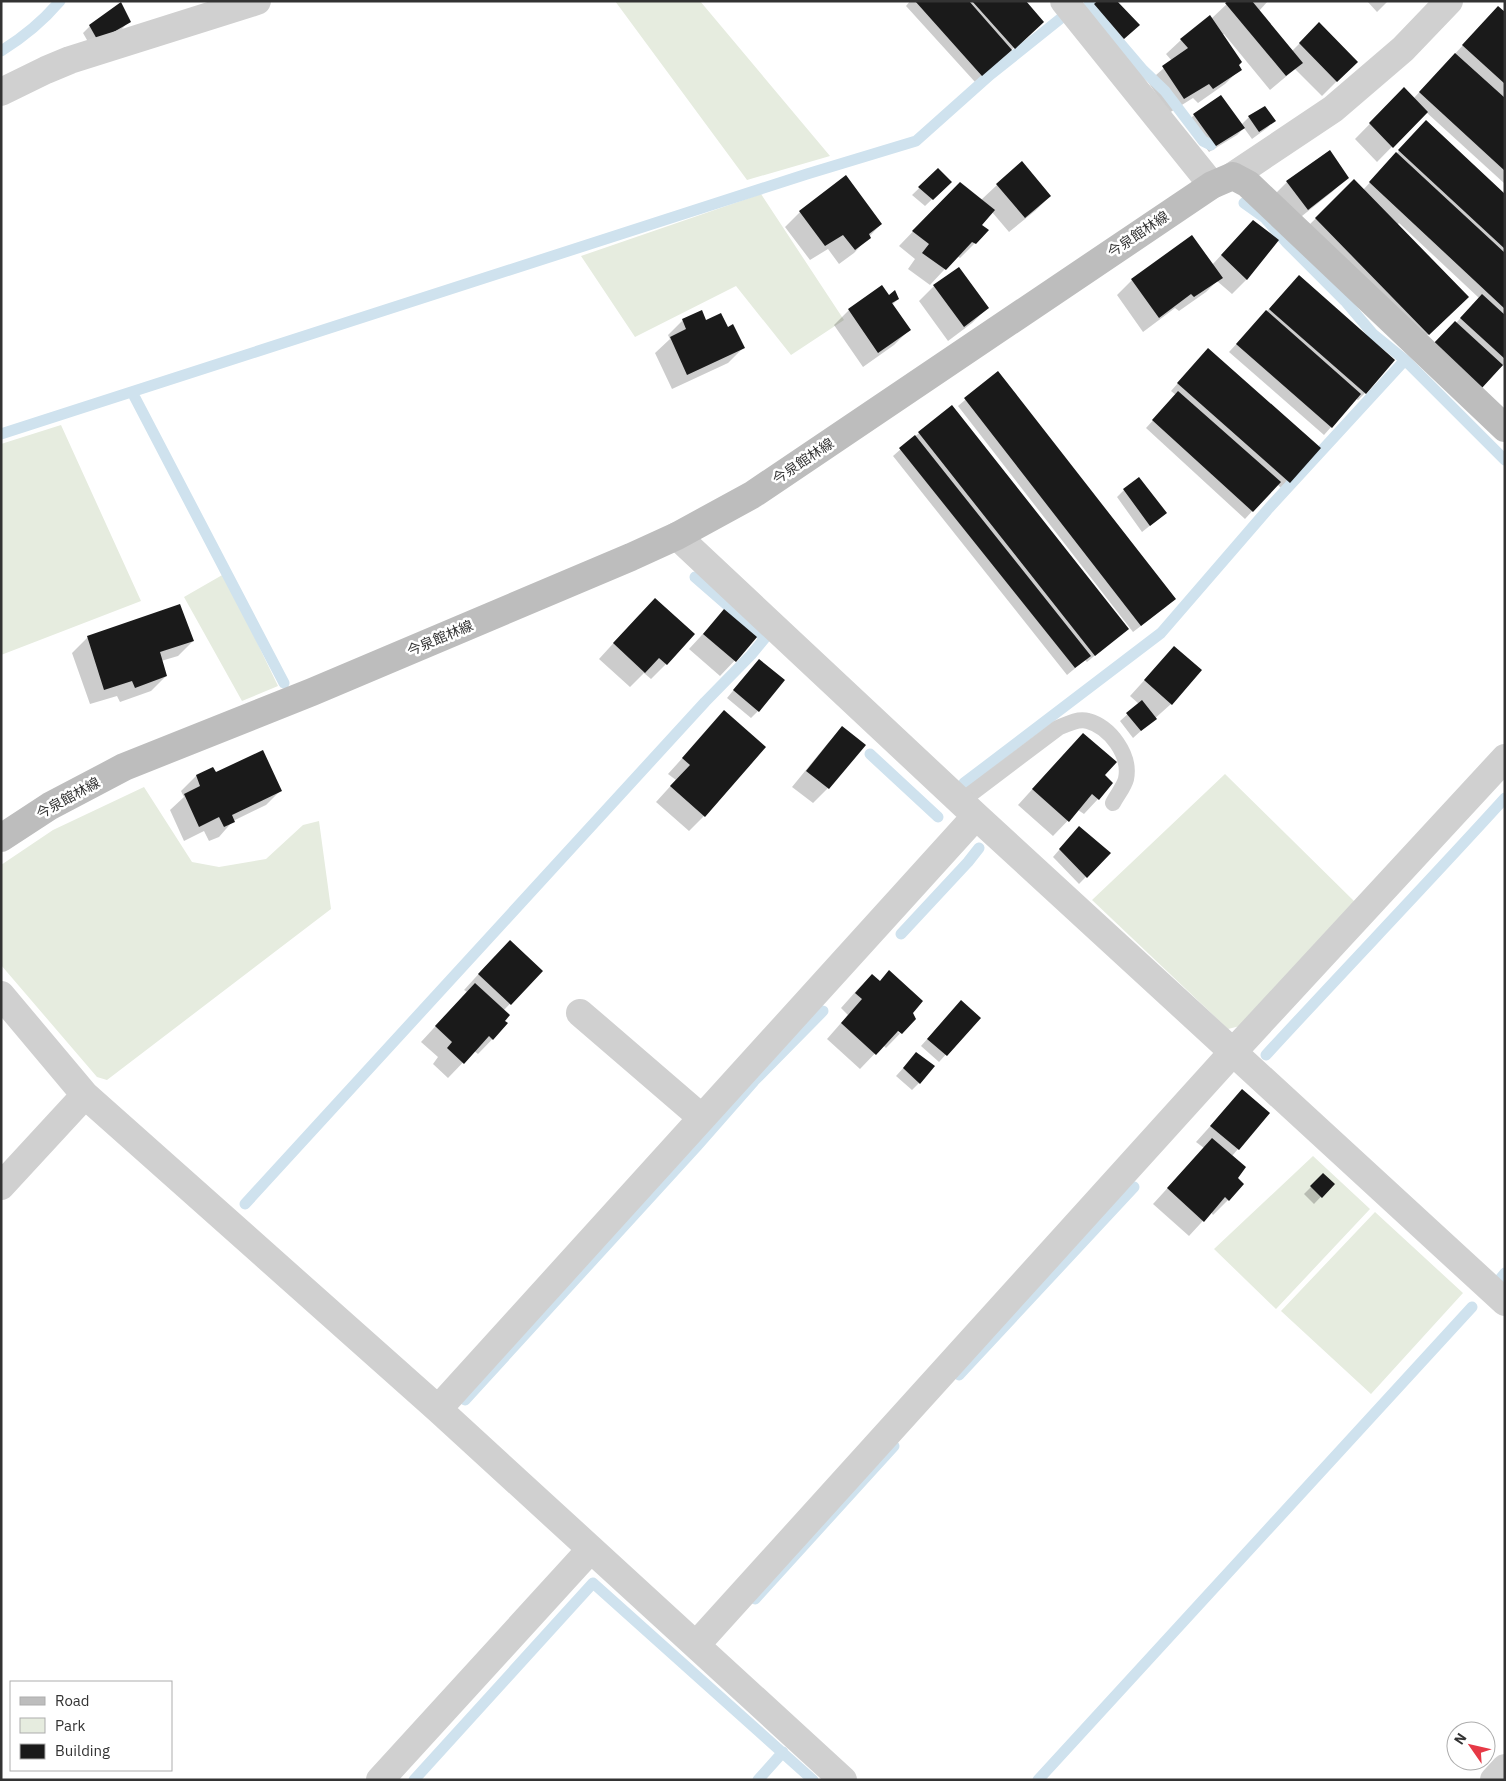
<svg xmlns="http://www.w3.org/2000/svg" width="1506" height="1781" viewBox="0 0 1506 1781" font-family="'IBM Plex Sans','Noto Sans JP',sans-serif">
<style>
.green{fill:#e6ecdf}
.shadow{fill:#0003;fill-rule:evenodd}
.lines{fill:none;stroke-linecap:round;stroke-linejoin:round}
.stream{stroke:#cfe2ee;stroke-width:11}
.building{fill:#1a1a1a}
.service{stroke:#d0d0d0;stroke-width:16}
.minor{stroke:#d0d0d0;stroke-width:28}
.secondary{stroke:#bdbdbd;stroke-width:28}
.labels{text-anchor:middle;stroke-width:5;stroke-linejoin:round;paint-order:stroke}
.street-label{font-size:14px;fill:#333;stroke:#fff}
</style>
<rect width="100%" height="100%" fill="#fff"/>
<path class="green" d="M615,1H700L830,156L747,180Z
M761,194L844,320L791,355L736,286L635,337L581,256Z
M61,425L141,601L1,655V444Z
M224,574L278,686L242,701L184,597Z
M1225,774L1356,903L1244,1025L1228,1029L1092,900Z
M144,787L192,862L219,867L266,859L303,825L319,821L331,909L107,1080L97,1077L1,965V865L53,830Z
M1313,1156L1370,1209L1276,1309L1214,1249Z
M1375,1212L1463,1293L1371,1394L1281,1311Z"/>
<path class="shadow" d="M910,1H1024L1035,29L975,82L906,6Z
M1099,1L1131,32L1116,45L1087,12Z
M1230,1H1268L1259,11L1292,51L1319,24L1356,62L1322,96L1295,69L1270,90L1224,34L1222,35L1240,69L1225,84L1198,103L1193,98L1169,113L1148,82L1172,61L1166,54L1181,40L1211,19Z
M1367,1H1388L1377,12Z
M1505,14V184L1426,112L1377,162L1355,139L1404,89L1413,99L1491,15Z
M129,21L122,29L91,47L83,33L90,26Z
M1265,108L1274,121L1267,128L1252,139L1244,128L1237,135L1209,152L1187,122L1194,115L1242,124L1249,117Z
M1419,129L1505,195V364L1500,368L1456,323L1479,298L1399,223L1397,225L1467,297L1421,341L1308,226L1354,181L1363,190Z
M1329,151L1347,177L1332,192L1292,224L1272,197L1287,182Z
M938,170L950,182L925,206L912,195Z
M997,185L1050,196L1035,211L1009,232L992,212L981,226L975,243L960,258L957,256L930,285L908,269L915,259L899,246L945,198L981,200Z
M800,212L881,224L854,253L839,264L828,249L810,260L785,227Z
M1238,237L1247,279L1232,294L1217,281L1206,292L1179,311L1175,308L1143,332L1117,295L1132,280L1212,265Z
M958,269L987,308L972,323L948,341L919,301L934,286Z
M1292,284L1365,393L1358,400L1356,399L1324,435L1229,352Z
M881,286L888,296L898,299L892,305L909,330L894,345L863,367L834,325L849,310Z
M683,320L706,321L727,329L743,348L728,363L672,389L655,353L670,339L668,335Z
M1201,357L1289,482L1282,489L1277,484L1245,519L1146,428L1176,395L1171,391Z
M998,372L1167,606L1133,632L958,406Z
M919,433L1127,629L1087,662L1085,660L1067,675L893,456Z
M1124,490L1166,513L1142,532L1117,497Z
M179,605L193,641L178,656L161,661L166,676L151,691L120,702L117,696L90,704L72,653L87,638Z
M724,611L756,638L720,676L689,649Z
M640,614L666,664L651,679L644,673L630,687L599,659Z
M1160,663L1171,704L1133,738L1120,721L1139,704L1130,696Z
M752,668L758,711L751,718L727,698Z
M724,712L704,816L689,831L656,802L676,780L668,774Z
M842,728L828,788L813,803L792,787L828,743Z
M1068,750L1103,776L1098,799L1084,814L1078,810L1053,836L1018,805Z
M213,768L215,774L281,790L266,805L233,821L219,837L209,841L204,831L184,841L170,810L184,797L181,791L196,776Z
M1072,835L1109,853L1079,884L1053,857Z
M495,956L541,971L503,1011V1021L507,1024L478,1054L474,1051L448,1078L433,1064L438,1057L421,1042L467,992L464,990Z
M889,972L915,1018L886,1048L883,1045L860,1069L827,1039L848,1015L841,1008L857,990L872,975L879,982ZM893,1027L900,1031V1034Z
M954,1009L979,1018L939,1062L921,1046Z
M916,1054L919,1083L912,1090L896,1076Z
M1242,1091L1238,1149L1232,1156L1236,1178L1228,1200L1213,1215L1211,1212L1189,1236L1153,1204L1204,1148L1196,1142Z
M1323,1175L1333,1184L1314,1204L1304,1194Z"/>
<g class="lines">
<path class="stream" d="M1089,1L1091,7L1114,36L1143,70L1165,91L1203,141L1211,145
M1,51C24,37 43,21 60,1
M1244,203L1265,218L1287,243L1345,301L1373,334L1405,360L1505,460
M132,392L284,683
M1,434L807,174L916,141L990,75L1060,19
M870,754L938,817
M964,783L1161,633L1269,508L1405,360
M901,934L968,862L979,848
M1266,1055C1345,969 1426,885 1505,798
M245,1204L705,702L751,655L765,638L695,577
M1500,1279L1505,1273
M959,1375L1134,1187
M465,1400L697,1146L754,1081L823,1011
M755,1599L894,1446
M414,1780L593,1583L813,1780
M758,1780L783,1752
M1038,1780L1472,1307"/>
</g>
<path class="building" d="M915,1H969L1012,50L982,76Z
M972,1H1026L1044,22L1015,49Z
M1097,1H1117L1140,25L1124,39L1094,4Z
M1228,1H1252L1303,63L1286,76L1225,3Z
M121,2L131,22L98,41L89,25Z
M1498,6L1505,12V84L1462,45Z
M1210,15L1242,62L1239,65L1242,70L1213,89L1209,84L1184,99L1162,66L1188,48L1180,39Z
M1319,22L1358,62L1337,82L1299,43Z
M1455,53L1505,98V171L1419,92Z
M1404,87L1428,112L1393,148L1369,123Z
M1221,95L1245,128L1216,146L1193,114Z
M1265,106L1276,121L1259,132L1248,116Z
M1426,120L1505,194V249L1398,150Z
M1330,150L1349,178L1308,210L1286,181Z
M1396,152L1505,253V309L1369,182Z
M1022,161L1051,196L1025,218L996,184Z
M938,168L952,182L933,200L918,187Z
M846,175L882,224L869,234L871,238L855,250L843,235L825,246L799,211Z
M1354,179L1469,297L1429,335L1315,218Z
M960,182L995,210L982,225L989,230L976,244L972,242L946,270L922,253L929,244L912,231Z
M1253,220L1279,240L1247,280L1221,255Z
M1192,235L1223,278L1194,297L1191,294L1159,318L1131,279Z
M959,267L989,308L964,327L933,285Z
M1299,275L1395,360L1366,394L1269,309Z
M882,285L889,295L895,290L899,299L892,303L911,330L878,353L848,309Z
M1482,294L1505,315V359L1460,318Z
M702,310L706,320L721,313L728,327L733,324L745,348L687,375L670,337L686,329L682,319Z
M1266,310L1361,394L1332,428L1236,344Z
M1455,321L1503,365L1481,389L1433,344Z
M1208,348L1321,448L1290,483L1177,383Z
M998,371L1176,599L1141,626L964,398Z
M1178,391L1281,482L1253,512L1152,420Z
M952,405L1129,629L1095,656L918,432Z
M915,435L1091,656L1075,668L899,448Z
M1139,477L1167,513L1150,526L1123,489Z
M655,598L695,634L667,665L659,658L645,673L613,643Z
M180,604L194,641L160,652L167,676L135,688L132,681L104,690L87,636Z
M724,609L757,637L736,662L703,634Z
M1174,646L1202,670L1172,705L1144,680Z
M759,659L785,680L759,712L733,690Z
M1142,700L1157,719L1141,731L1126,713Z
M724,710L766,747L705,817L670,786L690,765L682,758Z
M842,726L866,745L829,789L806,771Z
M1083,733L1117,762L1105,775L1113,783L1099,800L1092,794L1069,822L1032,789Z
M263,750L282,791L232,815L235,822L224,827L219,817L199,827L184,794L200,786L196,775L213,767L216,772Z
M1079,826L1111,853L1087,878L1059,849Z
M510,940L543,971L511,1005L478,974Z
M889,970L923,1001L913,1013L916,1019L902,1034L898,1031L876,1055L841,1023L862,999L855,993L872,974L880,981Z
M475,983L510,1015L505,1021L508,1023L493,1040L489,1036L464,1064L447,1048L452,1042L435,1026Z
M961,1000L981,1018L947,1056L927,1039Z
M916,1052L935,1066L920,1084L903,1068Z
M1242,1089L1270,1113L1239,1150L1210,1126Z
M1212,1138L1246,1167L1238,1178L1244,1184L1229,1201L1225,1197L1204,1222L1167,1188Z
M1323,1173L1335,1184L1322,1198L1310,1186Z"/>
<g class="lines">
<path class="service" d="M960,802L1058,728C1067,724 1078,718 1088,721C1110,727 1131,755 1126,779C1124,787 1117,795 1113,803"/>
<path class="minor" d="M1064,1L1212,185
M1,92L46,70L70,60L257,1
M1233,176L1333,109L1403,49L1449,1
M677,536L976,816L1505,1302
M1,995L85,1095L438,1409L843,1780
M580,1013L702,1118
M1,1186L85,1095
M438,1409L976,816
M696,1645L1233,1052L1505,758
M380,1780L591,1549
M1494,1780L1505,1768"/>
<path class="secondary" d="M1,838L50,806L124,767L312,692L631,557L677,536L752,495L1212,185L1233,176L1248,184L1505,428"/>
</g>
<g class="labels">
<g class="street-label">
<text transform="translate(1138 234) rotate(-34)" y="5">今泉館林線</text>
<text transform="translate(803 461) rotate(-34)" y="5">今泉館林線</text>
<text transform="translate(440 638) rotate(-23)" y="5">今泉館林線</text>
<text transform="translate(68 798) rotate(-29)" y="5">今泉館林線</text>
</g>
</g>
<rect width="1506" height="1781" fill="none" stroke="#333333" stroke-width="5"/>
<rect x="10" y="1681" width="162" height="90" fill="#ffffff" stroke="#adadad"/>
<rect x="20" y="1697" width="25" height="8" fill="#bdbdbd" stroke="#adadad"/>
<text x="55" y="1706" font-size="15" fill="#333333">Road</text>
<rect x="20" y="1718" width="25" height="15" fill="#e6ecdf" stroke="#adadad"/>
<text x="55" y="1731" font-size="15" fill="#333333">Park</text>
<rect x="20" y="1744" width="25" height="15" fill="#1a1a1a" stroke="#adadad"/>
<text x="55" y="1756" font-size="15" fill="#333333">Building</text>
<g transform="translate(1471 1746) rotate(304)"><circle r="24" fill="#ffffff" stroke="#adadad"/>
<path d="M0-4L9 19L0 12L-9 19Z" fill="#e63946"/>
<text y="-8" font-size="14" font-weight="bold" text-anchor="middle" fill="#333333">N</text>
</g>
</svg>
